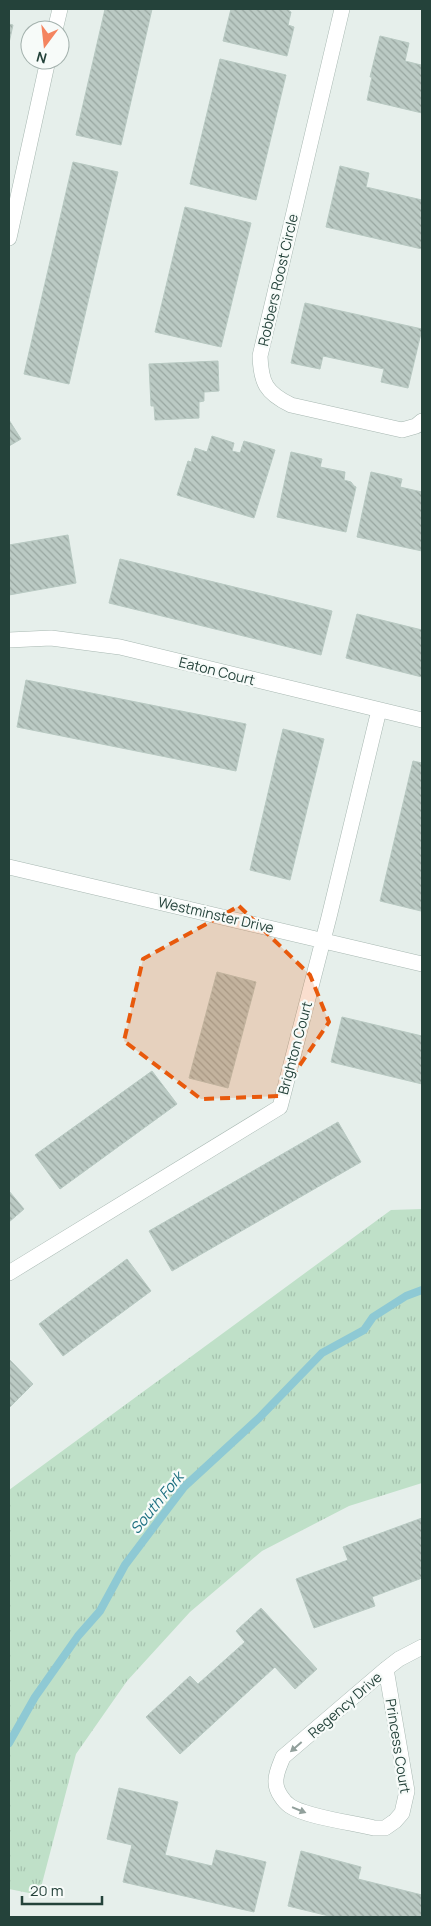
<svg xmlns="http://www.w3.org/2000/svg" width="431" height="1926" viewBox="0 0 431 1926" font-family="Manrope,sans-serif">
<style>
.grass{fill:url(#grass-tufts)}
.lines{fill:none;stroke-linecap:round;stroke-linejoin:round}
.stream{stroke:#8ec9d4;stroke-width:8}
.building{fill:url(#building-back-hatch);stroke:#b8c9c2}
.minor-casing{stroke:#a8b8b2;stroke-width:16}
.minor{stroke:#fff;stroke-width:15}
.oneway{fill:#92a09c}
.marked{fill:#e8590c;fill-opacity:0.2;stroke:#e8590c;stroke-width:4;stroke-dasharray:10 6;stroke-linejoin:round}
.labels{text-anchor:middle;stroke-width:4.5;stroke-linejoin:round;paint-order:stroke}
.street-label{font-size:14px;fill:#24423a;stroke:#f7fbf9}
.water-label{font-size:15px;font-style:italic;fill:#1c6f80;stroke:#f7fbf9}
</style>
<defs>
<pattern id="grass-tufts" width="24" height="20" patternUnits="userSpaceOnUse" patternTransform="scale(1.25)"><rect width="24" height="20" fill="#bfe0c8"/><path d="M3 7l-1-3M5 7V3M7 7l1-3M15 17l-1-3M17 17v-4M19 17l1-3" fill="none" stroke="#a4c1ad"/></pattern>
<pattern id="building-back-hatch" width="6" height="6" patternUnits="userSpaceOnUse" patternTransform="scale(1.25)"><rect width="6" height="6" fill="#bbcac4"/><path d="M-1 5l2 2M0 0l6 6M5-1l2 2" fill="none" stroke="#98a6a0"/></pattern>
</defs>
<rect width="100%" height="100%" fill="#e6efeb"/>
<path class="grass" d="M422,1209V1483L349,1506L262,1551L190,1612L127,1681L76,1754L39,1895L9,1889V1490L391,1210Z"/>
<g class="lines">
<path class="stream" d="M9,1743L35,1697L78,1636L100,1611L125,1565L184,1487L259,1418L322,1353L364,1330L373,1317L406,1296L422,1290"/>
</g>
<path class="building" d="M105,9H152L121,145L76,135Z
M231,9H289V11L291,12L288,25L294,27L287,56L223,41Z
M9,24L13,25L9,43Z
M380,36L409,43L405,61L421,65L422,63V113L367,100L372,77H370Z
M220,59L286,75L256,200L190,184Z
M73,162L118,172L69,384L24,374Z
M340,166L369,173L366,187L422,200V249L326,227Z
M185,207L251,223L221,347L155,332Z
M305,303L422,329L408,388L381,382L384,369L323,356L320,369L291,363Z
M218,361L219,391L204,392V401L199,402V418L155,420L154,406H151L149,364Z
M9,420L21,439L9,446Z
M212,436L234,443L232,451L240,453L244,441L275,450L254,518L177,495L188,461L191,462L195,448L207,452Z
M291,452L322,459L320,467L345,472L344,480L351,482L354,486L356,487L346,532L277,517Z
M371,472L402,479L400,487L422,492V551L357,537Z
M68,535L76,583L9,595V545Z
M120,559L332,611L321,655L109,603Z
M357,614L422,630V677L346,658Z
M26,680L246,724L236,771L17,727Z
M283,729L324,739L290,880L250,870Z
M413,761L422,763V904L421,911L380,901Z
M217,972L256,982L228,1088L189,1078Z
M342,1017L422,1036V1084L331,1062Z
M152,1071L177,1104L60,1189L35,1155Z
M338,1122L361,1162L172,1271L149,1231Z
M9,1191L24,1209L9,1222Z
M127,1259L151,1291L63,1356L39,1324Z
M9,1359L33,1384L9,1408Z
M422,1518V1578L372,1597L375,1606L314,1628L296,1579L348,1560L343,1547Z
M261,1608L317,1669L295,1689L275,1667L180,1754L146,1717L190,1676L198,1684L245,1642L236,1631Z
M119,1788L178,1802L165,1855L212,1866L216,1850L266,1862L254,1912L123,1882L132,1845L107,1839Z
M301,1851L361,1867L358,1879L422,1895V1917H333L288,1906Z"/>
<g class="lines">
<defs>
<path id="minor" d="M342,9L260,356C261,383 266,393 291,405L402,430L416,426L422,421
M55,30L60,9
M9,238L48,60
M9,640L51,638L120,647L422,720
M9,867L422,964
M9,1273L280,1107L329,917L379,710
M386,1669L407,1791L402,1813L395,1821L385,1828H374C354,1823 306,1817 290,1806C284,1802 276,1791 276,1783C275,1774 280,1765 283,1757L386,1669L399,1659L422,1647"/>
</defs>
<use href="#minor" class="minor-casing"/>
<use href="#minor" class="minor"/>
</g>
<defs><path id="oneway-solid" d="M-6-.8H1V-3.2L6.5 0L1 3.2V.8H-6Z" transform="scale(1.25)"/></defs>
<g class="oneway">
<use href="#oneway-solid" transform="translate(296 1747) rotate(139)"/>
<use href="#oneway-solid" transform="translate(299 1810) rotate(22)"/>
</g>
<path class="marked" d="M239,906L310,975L329,1022L279,1096L201,1099L124,1041L143,959Z"/>
<g class="labels">
<g class="street-label">
<text transform="translate(278 280) rotate(-77)" y="5">Robbers Roost Circle</text>
<text transform="translate(217 671) rotate(14)" y="5">Eaton Court</text>
<text transform="translate(216 915) rotate(13)" y="5">Westminster Drive</text>
<text transform="translate(295 1048) rotate(-75)" y="5">Brighton Court</text>
<text transform="translate(345 1705) rotate(-41)" y="5">Regency Drive</text>
<text transform="translate(398 1746) rotate(81)" y="5">Princess Court</text>
</g>
<g class="water-label">
<text transform="translate(157 1503) rotate(-51)" y="5">South Fork</text>
</g>
</g>
<rect width="431" height="1926" fill="none" stroke="#24423a" stroke-width="20"/>
<g transform="translate(45 45) rotate(195)"><circle r="24" fill="#f7fbf9" stroke="#a3b1ad"/>
<path d="M0-4L9 19L0 12L-9 19Z" fill="#f4845f"/>
<text y="-8" font-size="14" font-weight="bold" text-anchor="middle" fill="#24423a">N</text>
</g>
<path d="M22 1896v8h80v-8" fill="none" stroke="#24423a" stroke-width="2.5"/>
<text x="30" y="1896" font-size="15" fill="#24423a" stroke="#f7fbf9" stroke-width="4" paint-order="stroke">20 m</text>
</svg>
